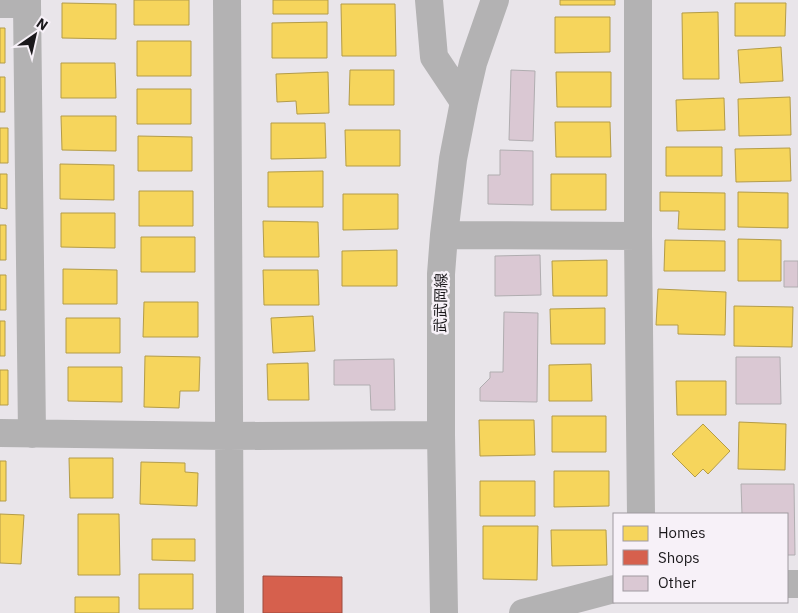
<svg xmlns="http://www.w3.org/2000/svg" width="798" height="613" viewBox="0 0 798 613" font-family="'IBM Plex Sans','Noto Sans JP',sans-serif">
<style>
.homes{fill:#f6d55c;stroke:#b49c48}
.shops{fill:#d6604d;stroke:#9e4a3e}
.building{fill:#dac8d3;stroke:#b0adb0}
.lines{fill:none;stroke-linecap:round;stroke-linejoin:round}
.minor{stroke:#b3b2b3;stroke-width:28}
.labels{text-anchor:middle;stroke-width:5;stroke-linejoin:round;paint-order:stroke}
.street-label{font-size:15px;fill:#1a181b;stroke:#f7f1f8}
</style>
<rect width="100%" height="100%" fill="#e9e5ea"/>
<path class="homes" d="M134,0H189V25H134Z
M273,0H328V14H273Z
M560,0H615V5H560Z
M62,3L116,4V39L62,38Z
M735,3H786L785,36H735Z
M341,4H395L396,56H342Z
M718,12L719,79H683L682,13Z
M555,17H610V52L555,53Z
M327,22V58H272V23Z
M0,28H5V63H0Z
M137,41H191V76H137Z
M781,47L783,81L740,83L738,50Z
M61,63H115L116,98H61Z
M350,70H394V105H349Z
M328,72L329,113L297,114L296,101L277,102L276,74Z
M556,72H611V107H557Z
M0,77H5V112H0Z
M137,89H191V124H137Z
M790,97L791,135L739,136L738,99Z
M724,98L725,130L677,131L676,100Z
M61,116H116V151L62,150Z
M555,122H610L611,157H556Z
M271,123H325L326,158L271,159Z
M0,128H8V163H0Z
M345,130H400V166H346Z
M138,136L192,137V171H138Z
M666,147H722V176H666Z
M790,148L791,181L736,182L735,149Z
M60,164L114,165V200L60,199Z
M323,171V207H268V172Z
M0,174H7V209L0,208Z
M551,174H606V210H551Z
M139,191H193V226H139Z
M660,192L725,193V230L678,229L679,211H660Z
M738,192L788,193V228L738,227Z
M343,194H398V229L343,230Z
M61,213H115V248L61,247Z
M263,221L318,222L319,257H264Z
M0,225H6V260H0Z
M141,237H195V272H141Z
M738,239L781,240V281H738Z
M665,240L725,241V271H664Z
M397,250V286H342V251Z
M607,260V296H553L552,261Z
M63,269L117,270V304H63Z
M263,270H318L319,305H264Z
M0,275H6V310H0Z
M658,289L726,292L725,335L678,334V325H656Z
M144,302H198V337H143Z
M734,306L793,307L792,347L734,346Z
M605,308V344H551L550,309Z
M313,316L315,351L273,353L271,318Z
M66,318H120V353H66Z
M0,321H5V356H0Z
M145,356L200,357L199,391H180L179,408L144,407Z
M308,363L309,400H268L267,364Z
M591,364L592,401H549V365Z
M68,367H122V402L68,401Z
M0,370H8V405H0Z
M676,381H726V415H677Z
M552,416H606V452H552Z
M479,420H534L535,455L480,456Z
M739,422L786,424L785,470L738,469Z
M703,424L730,451L708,474L703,469L695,477L672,454Z
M69,458H113V498H70Z
M0,461H6V501H0Z
M141,462L185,463V472L198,473L197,506L140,504Z
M554,471H609V506L554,507Z
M480,481H535V516H480Z
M0,514L24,515L21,564L0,563Z
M78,514H119L120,575H78Z
M483,526H538L537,580L483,579Z
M551,530H606L607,565L552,566Z
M152,539H195V561L152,560Z
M139,574H193V609H139Z
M75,597H119V613H75Z"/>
<path class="shops" d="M263,576L342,577V613H263Z"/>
<path class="building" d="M511,70L535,71L533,141L509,140Z
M500,150L533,151V205L488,204V175H500Z
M540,255L541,295L495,296V256Z
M784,261H798V287H784Z
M504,312L538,313L537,402L480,401V388L490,378V372H503Z
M736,357H780L781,404H736Z
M394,359L395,410H371L370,385H334V360Z
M741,484H794L795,555H787V514H742Z"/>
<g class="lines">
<path class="minor" d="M227,0L230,613
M429,0L434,57L464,102
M638,0V236L641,514
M0,4H27V0
M27,4L32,434
M444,235L638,236
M0,433L228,436L441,435
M787,584H798
M444,613L441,435V274L444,235L453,159L464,102L473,63L495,0
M523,613L614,589"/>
</g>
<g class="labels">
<g class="street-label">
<text transform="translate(441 303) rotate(-89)" y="5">武武岡線</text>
</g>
</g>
<rect x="613" y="513" width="175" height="90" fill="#f7f1f8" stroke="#9f9aa0"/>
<rect x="623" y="526" width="25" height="15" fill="#f6d55c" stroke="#9f9aa0"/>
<text x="658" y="538" font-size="15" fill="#1a181b">Homes</text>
<rect x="623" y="550" width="25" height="15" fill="#d6604d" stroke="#9f9aa0"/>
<text x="658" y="563" font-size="15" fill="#1a181b">Shops</text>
<rect x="623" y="576" width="25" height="15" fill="#dac8d3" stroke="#9f9aa0"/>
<text x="658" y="588" font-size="15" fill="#1a181b">Other</text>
<g transform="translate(35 35) rotate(34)" stroke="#f7f1f8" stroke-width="4" paint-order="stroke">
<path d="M0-4L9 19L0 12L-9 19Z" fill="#1a181b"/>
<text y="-8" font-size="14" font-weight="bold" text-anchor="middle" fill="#1a181b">N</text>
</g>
</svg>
